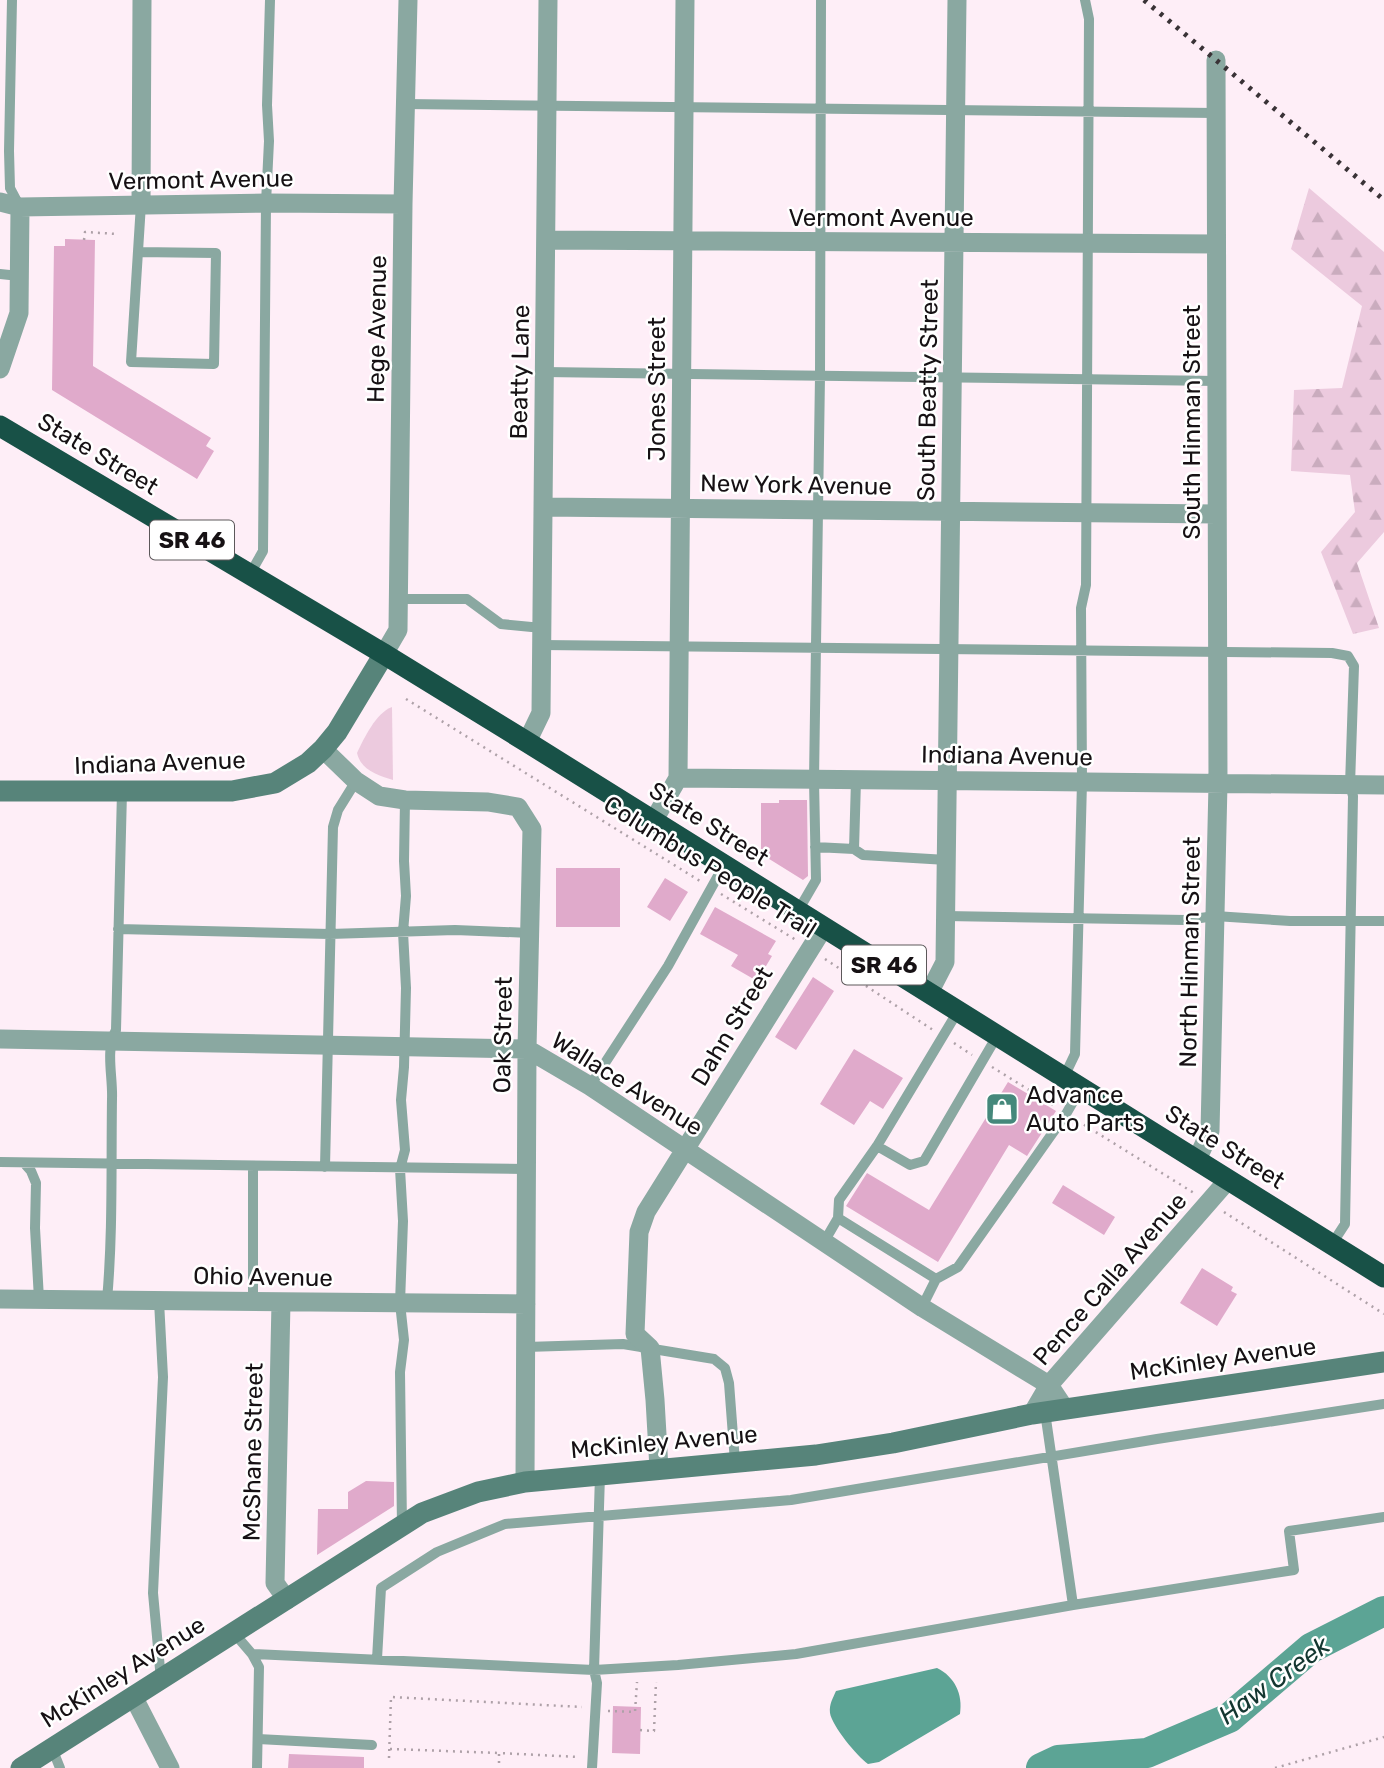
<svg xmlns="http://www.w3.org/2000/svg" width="1384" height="1768" viewBox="0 0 1384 1768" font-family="Rubik,sans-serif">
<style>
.forest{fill:url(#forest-firs)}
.park{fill:#eccade}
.water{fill:#5ca495}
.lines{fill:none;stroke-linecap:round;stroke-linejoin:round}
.river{stroke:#5ca495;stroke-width:30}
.building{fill:#e0aacb}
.path{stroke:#aea1a8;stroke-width:2.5;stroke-dasharray:2 5;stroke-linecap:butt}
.lane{stroke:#8aa8a1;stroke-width:10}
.street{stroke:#8aa8a1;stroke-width:19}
.secondary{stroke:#57847a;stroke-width:21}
.highway{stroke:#185147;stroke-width:21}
.rail{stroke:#393236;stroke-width:5;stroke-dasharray:3.5 7;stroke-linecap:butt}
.labels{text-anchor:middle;stroke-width:5;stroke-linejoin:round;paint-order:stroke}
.shield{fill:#fff;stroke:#5c585a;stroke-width:2}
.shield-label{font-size:23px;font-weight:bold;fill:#161114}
.street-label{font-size:24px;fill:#161114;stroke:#fff}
.poi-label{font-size:24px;fill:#161114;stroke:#fff;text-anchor:start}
.water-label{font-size:26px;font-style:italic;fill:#133630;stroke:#fff}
</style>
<defs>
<pattern id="forest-firs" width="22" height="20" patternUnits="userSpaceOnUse" patternTransform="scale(1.75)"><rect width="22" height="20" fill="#eccade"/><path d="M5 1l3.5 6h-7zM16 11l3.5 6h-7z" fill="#caacbe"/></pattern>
</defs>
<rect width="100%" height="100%" fill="#feeef7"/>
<path class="forest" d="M1309,188L1384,252V532L1357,563L1379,628L1353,634L1321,552L1355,512L1350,475L1291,471L1294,390L1342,388L1362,306L1291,249Z"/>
<path class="park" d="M392,707L393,780C377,775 361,770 357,753C364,738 376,713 392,707Z"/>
<path class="water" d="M937,1668C955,1677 963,1694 960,1714L879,1762L868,1764C857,1756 832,1726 830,1713C829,1704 833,1698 836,1691Z"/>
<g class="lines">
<path class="river" d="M1041,1768L1058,1760L1147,1753L1229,1718L1311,1648L1384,1611"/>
</g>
<path class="building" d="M65,239L95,240L93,366L211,438L206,446L214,451L197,479L52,390L54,246H65Z
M779,800H807L808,876L803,880L761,854V803H779Z
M556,868H620V927H556Z
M665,878L688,892L670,921L647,907Z
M715,907L776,941L768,954L772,956L757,981L731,966L738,955L700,934Z
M813,977L834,991L796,1050L775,1037Z
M854,1049L903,1078L883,1109L870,1101L854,1125L820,1104Z
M1008,1082L1056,1111L1027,1156L1009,1145L938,1262L846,1206L867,1173L929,1210Z
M1063,1185L1115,1217L1104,1235L1052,1203Z
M1202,1268L1233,1287L1231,1291L1237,1294L1217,1326L1180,1303Z
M366,1481L394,1482V1506L317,1555L318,1509H348V1492Z
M613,1706L641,1707L640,1754L612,1753Z
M289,1754L364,1757V1768H288Z"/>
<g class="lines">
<path class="path" d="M84,240L85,232L117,234
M406,699L700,881
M721,894L796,940
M825,959L933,1030
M954,1043L972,1055
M992,1067L1055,1106
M1078,1121L1194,1193
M1224,1212L1384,1314
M608,1711L635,1712L637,1682
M640,1730L654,1731L656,1682
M390,1749L499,1753
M389,1758L391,1697L582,1707
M499,1763V1753L579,1757
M1275,1768L1384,1737"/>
<path class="lane" d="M12,0L9,151L10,188L20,207
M405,104L1216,113
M138,252L216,253L214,364L131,362L141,204
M0,274L19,276
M544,372L1217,381
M250,574L263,551L266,203L269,141L267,105L270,0
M399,599H467L501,624L542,628
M541,645L1332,653L1348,656L1354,666L1350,785L1353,796L1345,1224L1332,1244
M856,780L854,849L863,855L947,860
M815,847L854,849
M798,911L816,880L814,780L820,376L821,0
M946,916L1186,920L1215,916L1290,921H1384
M118,929L330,934L455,930L530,933
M1064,1077L1075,1054L1082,782L1081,608L1086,585L1089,19L1085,0
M590,1086L668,966L724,865
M877,1146L910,1165L924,1161L997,1036
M0,1162L526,1169
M24,1163L31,1171L36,1183L35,1228L39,1299
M325,1167L333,827L338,810L356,781
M838,1218L839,1200L877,1146L958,1011
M824,1242L838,1218L936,1279
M107,1300C113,1233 111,1166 112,1099C113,1076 105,1050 116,1030L122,792
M159,1301L163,1377L153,1593L161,1680
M253,1302V1166
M922,1307L936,1279L958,1267L1066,1114L1081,1088
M526,1347L623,1344L714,1359L725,1368L729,1383L735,1462
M1045,1412L1073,1605
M402,1526L400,1372L404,1340L400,1303L403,1221L400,1169L405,1150L401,1100L404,1067L406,988L403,932L406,896L404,861L405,800
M234,1633L252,1654L594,1670L678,1665L796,1654L1073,1605L1294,1570L1289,1531L1384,1517
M252,1654L259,1667L257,1768
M377,1659L381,1588L437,1552L505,1524L791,1500L1157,1439L1384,1404
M258,1739L372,1745
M52,1748L60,1768
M592,1768L597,1683L594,1670L600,1475"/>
<path class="street" d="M0,202L20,207L266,203L403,204
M141,204L142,0
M546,240L1216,244
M0,369L19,313L20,207
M543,507L1217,514
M384,654L398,630L403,204L408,0
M527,742L541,713L548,0
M323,749L356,781L379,796L405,800L488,802L518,807L532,829L527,1049L525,1482
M678,778L1384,785
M654,820L678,778L685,0
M929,993L945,962L957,0
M0,1039L527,1049L590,1086L923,1308L1049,1385L1065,1409
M1197,1160L1210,1131L1218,784L1216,60
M0,1299L526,1304
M281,1302L275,1583L287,1600
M1032,1414L1049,1385L1228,1180
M659,1469L655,1400L650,1348L635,1334L639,1232L646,1212L824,927
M134,1698L170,1768"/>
<path class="secondary" d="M0,791H232L275,783L308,763L323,749L337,732L384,654
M21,1768L422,1513L478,1492L525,1482L816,1455L893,1443L1032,1414L1384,1362"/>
<path class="highway" d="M0,426L384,654L527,742L1384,1277"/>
<path class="rail" d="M1144,0L1384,200"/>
</g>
<defs>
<symbol id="shop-square" viewBox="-11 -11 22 22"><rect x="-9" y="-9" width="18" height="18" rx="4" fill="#45887b" stroke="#fff"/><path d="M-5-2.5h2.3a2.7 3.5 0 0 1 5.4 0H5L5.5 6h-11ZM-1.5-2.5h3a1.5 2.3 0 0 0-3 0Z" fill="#fff"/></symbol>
</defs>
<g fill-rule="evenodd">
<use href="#shop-square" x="983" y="1090" width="38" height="38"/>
</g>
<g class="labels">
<g class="shield">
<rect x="150" y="520.5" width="84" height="39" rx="5"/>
<rect x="842" y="945.5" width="84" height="39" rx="5"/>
</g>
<g class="shield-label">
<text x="192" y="548">SR 46</text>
<text x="884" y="973">SR 46</text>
</g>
<g class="street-label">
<text transform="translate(201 180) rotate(-1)" y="8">Vermont Avenue</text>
<text x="881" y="226">Vermont Avenue</text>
<text transform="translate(377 329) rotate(-89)" y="8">Hege Avenue</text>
<text transform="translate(520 372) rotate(-89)" y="8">Beatty Lane</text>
<text transform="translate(657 389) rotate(-90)" y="8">Jones Street</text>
<text transform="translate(928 390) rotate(-89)" y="8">South Beatty Street</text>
<text transform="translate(1192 422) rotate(-90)" y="8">South Hinman Street</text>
<text transform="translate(98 454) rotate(31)" y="8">State Street</text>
<text transform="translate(796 485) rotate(1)" y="8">New York Avenue</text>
<text transform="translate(1007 756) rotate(1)" y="8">Indiana Avenue</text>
<text transform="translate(160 763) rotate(-2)" y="8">Indiana Avenue</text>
<text transform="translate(709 824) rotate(32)" y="8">State Street</text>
<text transform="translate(710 867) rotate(32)" y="8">Columbus People Trail</text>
<text transform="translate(1190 952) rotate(-89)" y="8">North Hinman Street</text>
<text transform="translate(732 1026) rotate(-59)" y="8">Dahn Street</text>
<text transform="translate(503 1035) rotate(-89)" y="8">Oak Street</text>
<text transform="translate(627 1084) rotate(32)" y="8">Wallace Avenue</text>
<text transform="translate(1225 1147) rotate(32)" y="8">State Street</text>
<text transform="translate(263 1277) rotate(1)" y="8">Ohio Avenue</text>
<text transform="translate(1110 1279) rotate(-49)" y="8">Pence Calla Avenue</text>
<text transform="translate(1223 1359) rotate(-8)" y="8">McKinley Avenue</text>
<text transform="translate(664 1442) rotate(-5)" y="8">McKinley Avenue</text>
<text transform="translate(253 1452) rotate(-89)" y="8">McShane Street</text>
<text transform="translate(123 1672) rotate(-32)" y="8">McKinley Avenue</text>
</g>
<g class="poi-label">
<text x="1026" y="1103">Advance<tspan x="1026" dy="28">Auto Parts</tspan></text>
</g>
<g class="water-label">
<text transform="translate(1274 1680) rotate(-36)" y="9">Haw Creek</text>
</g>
</g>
</svg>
